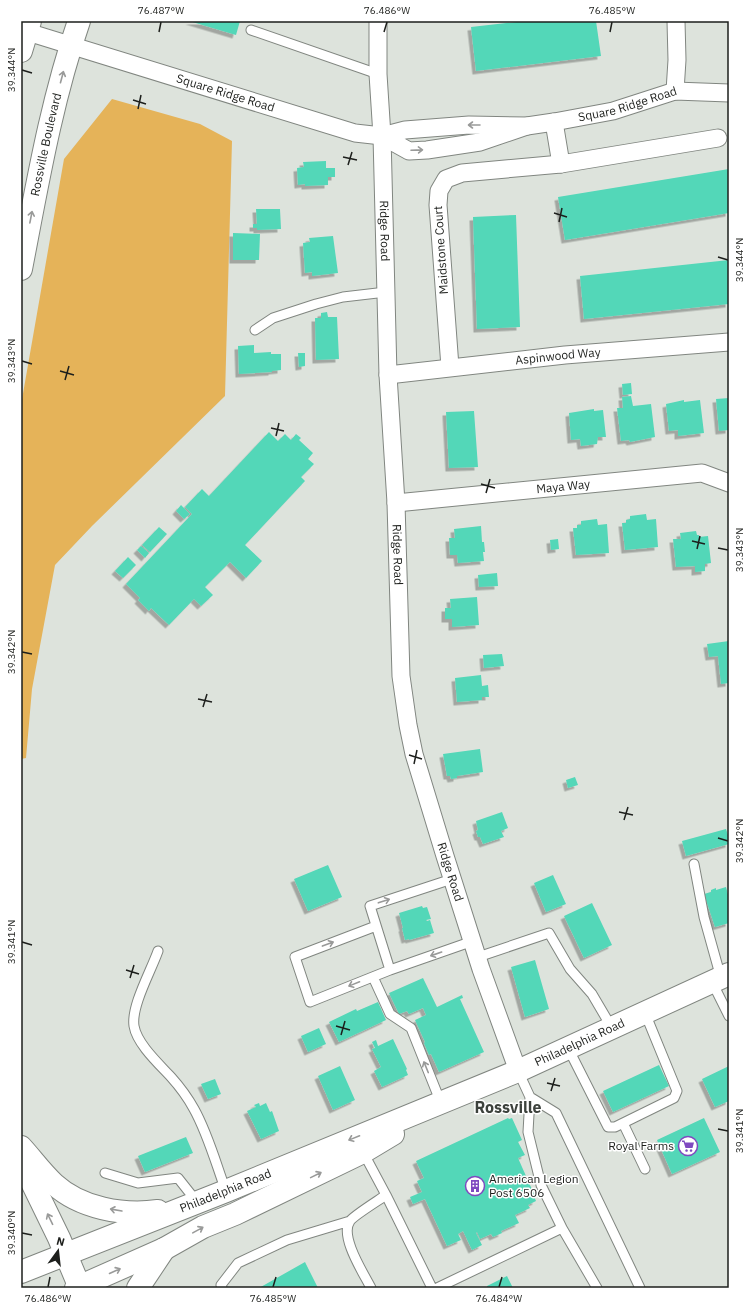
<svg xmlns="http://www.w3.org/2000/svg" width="750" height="1309" viewBox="0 0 750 1309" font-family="'IBM Plex Sans',sans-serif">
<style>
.green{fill:#e5b359}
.building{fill:#53d7b8;filter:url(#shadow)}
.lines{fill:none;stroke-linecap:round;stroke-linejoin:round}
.service-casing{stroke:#818680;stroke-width:11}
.minor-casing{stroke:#818680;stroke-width:19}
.secondary-casing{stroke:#818680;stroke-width:24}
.service{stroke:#fff;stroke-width:9}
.minor{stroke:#fff;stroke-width:17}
.secondary{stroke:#fff;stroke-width:22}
.oneway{stroke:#999a99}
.ticks{fill:none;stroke:#1d1f1c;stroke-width:1.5}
.labels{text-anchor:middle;stroke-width:3;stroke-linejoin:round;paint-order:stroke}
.street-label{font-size:12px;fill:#1d1f1c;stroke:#fff}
.poi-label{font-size:12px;fill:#1d1f1c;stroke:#fff;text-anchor:end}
.district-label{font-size:16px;font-weight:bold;fill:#3d423d;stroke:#fff}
.neatline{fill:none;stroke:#1d1f1c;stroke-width:1.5}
.ticks-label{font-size:10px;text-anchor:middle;fill:#1d1f1c}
</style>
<defs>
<filter id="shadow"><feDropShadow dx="-3.5" dy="3.5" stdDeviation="0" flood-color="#0004"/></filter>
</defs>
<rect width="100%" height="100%" fill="#dde3dc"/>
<path class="green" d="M112,99L200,124L232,141L225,396L92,526L55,565L32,689L26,758L21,759V405L64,159Z"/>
<path class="building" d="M189,21H240L236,35Z
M525,21H596L601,56L476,71L471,27Z
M326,161V168H335V177H328V185L305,186V184L298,185L297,168L304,167L303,162Z
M729,169V213L565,240L558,197Z
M256,209H280L281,229L257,230V228H253V224H257Z
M516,215L520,327L477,329L473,217Z
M233,233L260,234L259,260H233Z
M333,236L338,273L312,276V272L305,273L303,243L310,242L309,238Z
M729,260V304L584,319L580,276Z
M327,312L328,317H337L339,359L316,360L315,318H321V313Z
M254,345V353L271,352V354H281V370L272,371V372L239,374L238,346Z
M298,353H305V366L299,367Z
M631,383L632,394L623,395L622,384Z
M631,396L633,406L651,404L655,437L630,442L629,440L621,441L617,408H623L622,397Z
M729,398V430L719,431L716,399Z
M684,400V402L700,400L704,433L678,436V430L669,431L666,404Z
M594,409V411L603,410L606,437H598L597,444L581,446L580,439L571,440L569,413Z
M474,411L478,467L449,468L446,412Z
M269,432L278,441L285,434L291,440L296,434L301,438L299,440L313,453L308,459L314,464L301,477L305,481L245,545L262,561L246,578L230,562L205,587L213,595L201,606L194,599L169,625L151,608L149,611L138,600L140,598L126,584L192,514L185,507L202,489L209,496Z
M181,505L190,514L184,519L176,511Z
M646,514L647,520L656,519L658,547L625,550L622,523H626V520L630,519V516Z
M597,519L598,525L607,524L609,553L576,555L573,528H577V525H581V521Z
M481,526L482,542H484L485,552H483L484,561L458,563L457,555H450L449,538H455L454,529Z
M159,527L167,534L150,552L142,545Z
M696,531L697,535H699V537L708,536L711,563L705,564V571L695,572V566L676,567L673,539H681L680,533Z
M558,539L559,549L551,550L550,540Z
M141,546L149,553L145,558L137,550Z
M128,557L136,565L123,578L115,571Z
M497,573L498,586L479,587L478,575Z
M477,597L479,625L452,627V619H445V608H451L450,599Z
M729,641V683L721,684L718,656L709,657L707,644Z
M502,654L504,666L484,668L483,655Z
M481,675L482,686L488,685L489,697H482V700L457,702L455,678Z
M480,749L483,772L457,776V778L451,779L450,776H447L443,754Z
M575,777L578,785L568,788L566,780Z
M502,812L508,828L501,831L504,837L483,844L480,837H478L476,831L478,830L476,821Z
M726,829L729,838V844L686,856L682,841Z
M328,865L342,897L308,911L294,879Z
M553,875L566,904L546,912L534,883Z
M726,887L729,898V923L715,927L704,894L711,892V890L716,888V890Z
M592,903L612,945L584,958L564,916Z
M422,906L423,908L427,907L431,919L426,920L427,921L430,920L434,933L409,940V939L405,940L402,928H403L399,913Z
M535,960L549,1009L525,1017L511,967Z
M423,978L437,1007L462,995L463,998L460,999L484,1052L439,1072L431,1054L429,1055L424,1043L425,1042L415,1020L426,1015L423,1008L409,1014L407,1011L399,1014L389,993Z
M378,1002L386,1020L339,1042L329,1022L356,1009L357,1011Z
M319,1028L326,1044L308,1052L301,1036Z
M393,1039L407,1069L406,1070L408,1075L382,1087L374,1071L381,1067L372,1049L375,1048L372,1042L376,1040L378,1046Z
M659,1065L669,1086L613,1112L603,1091Z
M340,1066L355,1100L333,1110L318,1076Z
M729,1066V1101L715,1107L702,1079Z
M215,1079L221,1094L208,1099L201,1084Z
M259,1103L260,1106L266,1103L270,1112L272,1111L279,1131L261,1139L247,1111L256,1107L254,1105Z
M508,1118L509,1119L512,1118L522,1140L518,1142L525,1155L518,1158L534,1194H533L536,1201L528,1205L530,1208L515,1215L519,1223L501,1231L502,1233L493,1237L491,1234L480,1239L477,1232L476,1233L482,1245L472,1250L463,1231L458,1234L461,1240L447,1246L425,1199L413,1204L410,1197L422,1192L417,1181L424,1178L416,1161Z
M704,1118L720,1152L672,1174L657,1140Z
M186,1137L193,1153L145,1172L138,1156Z
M305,1262L318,1288H259Z
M507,1276L513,1288H487V1286Z"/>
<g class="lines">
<defs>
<path id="service" d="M251,30L378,74
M255,330L273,318L316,304L343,297L386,292
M694,864L704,917L721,978
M452,879L370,906L390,970L473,941
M376,926L295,957L310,1002L390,970
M158,951C151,971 131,1006 134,1026C137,1044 159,1064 171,1077C180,1087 188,1098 194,1109C208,1134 216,1164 226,1191
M478,957L549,933L570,969L592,994L612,1028
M373,977L390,1014L411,1028L441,1103
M712,982L729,1016
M568,1048L608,1127H615L674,1098L677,1091L645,1013
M518,1071L530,1097L528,1132L541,1185L562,1228L597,1288
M530,1097L556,1113L640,1288
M623,1123L645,1169
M363,1152L386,1195L432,1288
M105,1173L138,1183L178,1178L197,1202
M222,1288L221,1285L238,1263L287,1240L350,1221
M371,1288C364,1274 339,1236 350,1221C353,1216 379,1200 386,1195
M437,1288L562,1228"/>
<g id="minor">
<path id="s1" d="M378,21V74L382,136L388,375L396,503L401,676L408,725L414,754L445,856L481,969L518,1071"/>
<path id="s2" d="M21,30L355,133L382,136L409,151L427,150L480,142L527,126"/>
<path d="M675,91L677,60L676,21"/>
<path d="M554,122L561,164"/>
<path id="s3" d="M382,136L405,130L469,125L527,126L554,122L613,111L675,91L729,93"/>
<path d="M450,367L438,205L439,191L446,179L462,173L561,164L718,138"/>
<path id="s4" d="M388,375L565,355L729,342"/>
<path id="s5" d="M396,503L702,473L729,483"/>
</g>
<g id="secondary">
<path d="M21,51L30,21"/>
<path id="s6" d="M21,269C37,186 51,102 79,21"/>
<path d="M21,1147C32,1159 42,1173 54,1184C80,1208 123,1216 158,1211"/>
<path d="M21,1160L59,1238L80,1288"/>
<path id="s7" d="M21,1272L226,1191L518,1071L729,974"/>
<path d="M76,1288L164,1249L203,1227L235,1214L363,1152L393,1134"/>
<path d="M138,1288L164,1249"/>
</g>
</defs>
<use href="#service" class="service-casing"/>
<use href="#minor" class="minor-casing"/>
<use href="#secondary" class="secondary-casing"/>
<use href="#service" class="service"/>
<use href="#minor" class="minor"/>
<use href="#secondary" class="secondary"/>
</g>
<defs><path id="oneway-shaft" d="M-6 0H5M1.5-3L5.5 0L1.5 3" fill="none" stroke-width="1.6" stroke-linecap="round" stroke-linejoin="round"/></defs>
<g class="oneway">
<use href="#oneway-shaft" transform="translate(62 77) rotate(-75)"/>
<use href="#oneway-shaft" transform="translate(474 125) rotate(180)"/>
<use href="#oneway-shaft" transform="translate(417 150) rotate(-2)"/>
<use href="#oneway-shaft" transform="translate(31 217) rotate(-79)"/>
<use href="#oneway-shaft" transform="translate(384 901) rotate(-18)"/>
<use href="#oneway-shaft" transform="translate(328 944) rotate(-20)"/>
<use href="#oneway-shaft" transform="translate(436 954) rotate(161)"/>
<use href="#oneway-shaft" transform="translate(354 984) rotate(158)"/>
<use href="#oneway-shaft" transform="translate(426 1067) rotate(-112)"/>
<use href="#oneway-shaft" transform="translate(354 1138) rotate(158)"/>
<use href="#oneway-shaft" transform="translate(316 1175) rotate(-26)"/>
<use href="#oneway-shaft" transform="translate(116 1210) rotate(-170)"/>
<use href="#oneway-shaft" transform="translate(50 1219) rotate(-116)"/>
<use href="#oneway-shaft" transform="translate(198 1230) rotate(-29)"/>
<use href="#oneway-shaft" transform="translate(115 1271) rotate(-24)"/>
</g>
<path class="ticks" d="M159,32L161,22M384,32L387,22M610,32L612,22M22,70L32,73M133,100L146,104M138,109L141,95M343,157L357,160M348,165L352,152M554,213L567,217M559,222L562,208M718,257L728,260M22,361L32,364M60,371L74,375M65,380L69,366M271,428L284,431M276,436L279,423M481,484L495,488M486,493L490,479M692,541L705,544M718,548L728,550M697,549L700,536M22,652L32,654M198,699L212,702M203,707L207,694M409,755L422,759M414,764L417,750M619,812L633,815M624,820L628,807M718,838L728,841M22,942L32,945M126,970L139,974M130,978L134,965M336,1026L350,1030M341,1035L345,1021M547,1083L560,1086M551,1091L555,1078M718,1129L728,1131M22,1233L32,1235M48,1287L50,1277M273,1287L276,1277M499,1287L502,1277"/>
<defs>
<symbol id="supermarket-ring" viewBox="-11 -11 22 22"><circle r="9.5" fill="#fff" stroke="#7f49c0" stroke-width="1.5"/><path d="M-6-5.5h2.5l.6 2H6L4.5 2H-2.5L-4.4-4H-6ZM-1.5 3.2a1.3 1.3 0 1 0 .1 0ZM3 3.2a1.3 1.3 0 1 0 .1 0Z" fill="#7f49c0"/></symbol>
<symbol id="building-ring" viewBox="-11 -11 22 22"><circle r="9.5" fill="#fff" stroke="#7f49c0" stroke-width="1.5"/><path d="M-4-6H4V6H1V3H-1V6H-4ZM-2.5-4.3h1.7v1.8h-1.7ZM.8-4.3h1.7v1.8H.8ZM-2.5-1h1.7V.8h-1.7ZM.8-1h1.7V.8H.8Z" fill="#7f49c0"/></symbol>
</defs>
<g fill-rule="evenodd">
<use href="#supermarket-ring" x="677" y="1135" width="22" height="22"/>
<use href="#building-ring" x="464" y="1175" width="22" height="22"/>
</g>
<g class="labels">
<g class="street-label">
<text dy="4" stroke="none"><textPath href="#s2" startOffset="214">Square Ridge Road</textPath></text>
<text dy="4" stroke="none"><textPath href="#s3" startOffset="249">Square Ridge Road</textPath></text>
<text dy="4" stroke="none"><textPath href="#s6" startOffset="127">Rossville Boulevard</textPath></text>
<text dy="4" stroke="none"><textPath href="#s1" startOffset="210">Ridge Road</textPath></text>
<text transform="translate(441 250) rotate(-94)" y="4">Maidstone Court</text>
<text dy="4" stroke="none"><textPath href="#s4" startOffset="171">Aspinwood Way</textPath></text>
<text dy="4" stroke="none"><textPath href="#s5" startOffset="168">Maya Way</textPath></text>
<text dy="4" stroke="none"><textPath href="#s1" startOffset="534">Ridge Road</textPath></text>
<text dy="4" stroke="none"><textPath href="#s1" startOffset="858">Ridge Road</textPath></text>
<text dy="4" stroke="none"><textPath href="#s7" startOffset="604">Philadelphia Road</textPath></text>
<text dy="4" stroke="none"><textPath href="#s7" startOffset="220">Philadelphia Road</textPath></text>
</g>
<g class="poi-label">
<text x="674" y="1150">Royal Farms</text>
<text x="489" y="1183" text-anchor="start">American Legion<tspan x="489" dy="14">Post 6506</tspan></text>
</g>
<g class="district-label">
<text x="508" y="1113">Rossville</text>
</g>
</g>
<rect width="750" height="1309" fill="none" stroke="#ffffff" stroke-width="44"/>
<g transform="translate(58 1251) rotate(15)" stroke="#ffffff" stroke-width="3" paint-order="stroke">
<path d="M0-3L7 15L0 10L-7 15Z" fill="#1d1f1c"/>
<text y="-6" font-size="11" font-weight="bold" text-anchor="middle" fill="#1d1f1c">N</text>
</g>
<rect x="22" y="22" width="706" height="1265" class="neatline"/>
<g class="ticks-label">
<text x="161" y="14">76.487°W</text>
<text x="387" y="14">76.486°W</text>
<text x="612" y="14">76.485°W</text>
<text transform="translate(11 70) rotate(-90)" y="4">39.344°N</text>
<text transform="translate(739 260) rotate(-90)" y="4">39.344°N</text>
<text transform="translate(11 361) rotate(-90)" y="4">39.343°N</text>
<text transform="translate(739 550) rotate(-90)" y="4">39.343°N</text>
<text transform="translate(11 652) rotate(-90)" y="4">39.342°N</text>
<text transform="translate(739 841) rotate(-90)" y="4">39.342°N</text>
<text transform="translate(11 942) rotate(-90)" y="4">39.341°N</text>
<text transform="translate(739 1131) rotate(-90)" y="4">39.341°N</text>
<text transform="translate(11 1233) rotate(-90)" y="4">39.340°N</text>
<text x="48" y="1302">76.486°W</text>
<text x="273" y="1302">76.485°W</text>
<text x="499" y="1302">76.484°W</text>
</g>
</svg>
